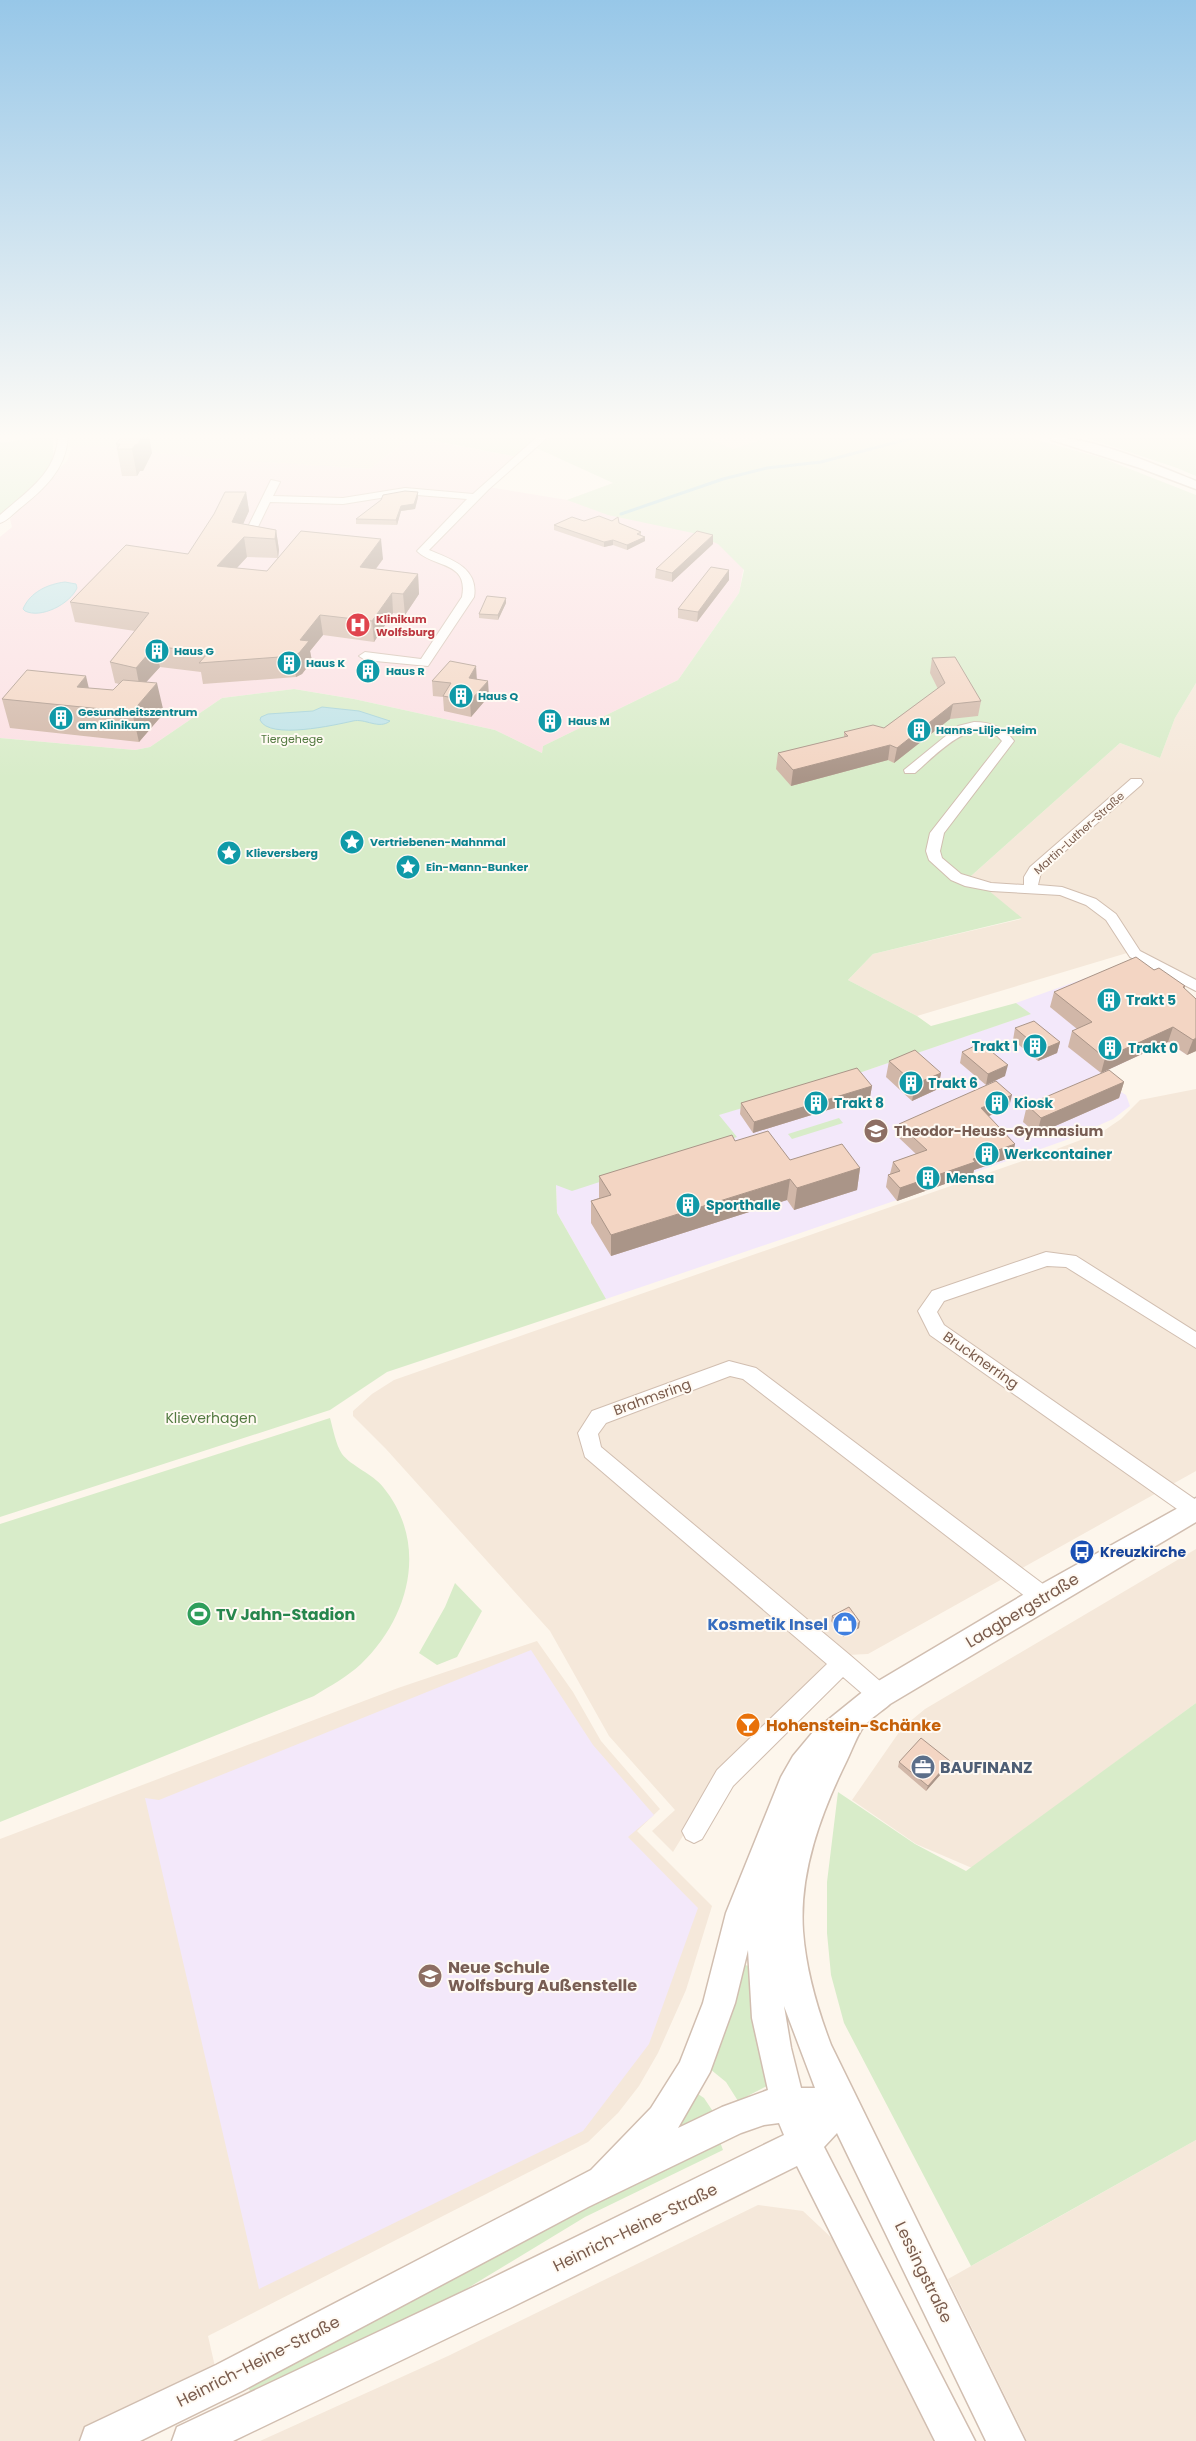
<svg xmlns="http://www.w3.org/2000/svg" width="1196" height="2441" viewBox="0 0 1196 2441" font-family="Poppins,sans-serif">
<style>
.residential{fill:#f5e8da}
.education{fill:#f3e8fa}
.medical{fill:#fbdfe3}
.green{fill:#d8ecc9}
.water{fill:#bfe3e8;stroke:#a5d3da}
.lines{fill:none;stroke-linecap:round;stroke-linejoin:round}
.stream{stroke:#a5d3da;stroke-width:3}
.minor-casing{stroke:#d1beb0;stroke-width:2}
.tertiary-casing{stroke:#d1beb0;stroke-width:3}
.minor{fill:#fff;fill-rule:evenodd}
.tertiary{fill:#fff;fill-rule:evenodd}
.wall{fill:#d1b7a8;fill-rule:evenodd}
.shaded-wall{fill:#aa9588}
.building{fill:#f3d5c3;stroke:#aa9588}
.labels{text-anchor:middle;stroke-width:4;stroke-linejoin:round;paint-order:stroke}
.far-health-label{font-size:11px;font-weight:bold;fill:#be3a42;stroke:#fffaf3;text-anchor:start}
.far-culture-label{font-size:11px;font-weight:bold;fill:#0d838f;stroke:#fffaf3;text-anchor:start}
.far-park-label{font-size:11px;fill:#537a41;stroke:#fffaf3}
.far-street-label{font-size:11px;fill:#7a5c4d;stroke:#fffaf3}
.culture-label{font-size:14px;font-weight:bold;fill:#0d838f;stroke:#fffaf3;text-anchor:start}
.education-label{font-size:14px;font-weight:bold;fill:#785e54;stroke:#fffaf3;text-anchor:start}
.street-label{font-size:14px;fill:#7a5c4d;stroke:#fffaf3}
.park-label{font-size:14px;fill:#537a41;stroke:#fffaf3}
.transit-label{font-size:14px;font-weight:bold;fill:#164399;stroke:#fffaf3;text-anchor:start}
.near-street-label{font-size:16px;fill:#7a5c4d;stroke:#fffaf3}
.near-leisure-label{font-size:16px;font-weight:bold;fill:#27864d;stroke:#fffaf3;text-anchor:start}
.near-shop-label{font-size:16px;font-weight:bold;fill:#366cbe;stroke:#fffaf3;text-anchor:end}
.near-food-label{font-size:16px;font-weight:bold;fill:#c56008;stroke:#fffaf3;text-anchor:start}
.near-service-label{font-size:16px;font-weight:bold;fill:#4e5e75;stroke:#fffaf3;text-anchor:start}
.near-education-label{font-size:16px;font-weight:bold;fill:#785e54;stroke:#fffaf3;text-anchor:start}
</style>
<rect width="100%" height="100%" fill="#fdf6ec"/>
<path class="residential" d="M70,437H410L370,469L206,459L98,447H69Z
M705,437H769L733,449Z
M1196,683V983L1137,950L917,1016L848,980L873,954L1021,919L971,876L1120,743L1160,758L1175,718Z
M1196,1089V1471L868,1654L847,1655L721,1774L673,1852L652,1831L675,1810L609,1736L550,1631L386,1449L353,1416V1411L372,1394L394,1380L1054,1150L1102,1132L1121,1119L1140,1100Z
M1196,1549V1703L972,1868L916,1844L852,1800L902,1728L925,1709Z
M537,1641L573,1692L601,1741L660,1809L637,1831L712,1906L686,1990L658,2053L639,2086L618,2113L588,2142L208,2336L216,2371L78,2441H0V1839L398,1688Z
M1196,2140V2441H1027L948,2279Z
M758,2205L803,2211L836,2242L939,2441H260L448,2356Z"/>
<path class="education" d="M1122,965L1187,1055L1159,1037L1151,1050L1091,1078L1108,1084L1126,1095L1130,1106L1113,1119L1066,1140L897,1200L606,1299L557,1213L556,1185L621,1144L859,1073L1030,1014L1016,1003Z
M531,1650L593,1745L654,1815L628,1837L698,1908L649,2044L583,2131L259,2289L145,1798L159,1800Z"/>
<path class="medical" d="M410,437L518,457L482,486L567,500L614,483L747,550L739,593L678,680L543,746L542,753L495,730L354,699L294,689L222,698L150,747L135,750L0,738V537L12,527L10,519L67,461L72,446H98L205,458L370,469Z"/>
<path class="green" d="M42,437H54C52,445 54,454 52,461C48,478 14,504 0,515V443Z
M415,437H705L733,449L769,437H1026L1102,458L1196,495V683L1175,718L1160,758L1120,743L971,876L1022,918L873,954L848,980L917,1016L931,1026L1016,1003L1031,1014L859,1073L719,1115L737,1137L572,1191L556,1185L557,1213L606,1299L387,1372L330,1410L0,1517V738L135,750L150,747L222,698L294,689L354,699L495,730L542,753L543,746L678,680L739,593L744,570L718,544L693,533L608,515L567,500L613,483L532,446L518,457Z
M1084,437H1196V476L1177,468Z
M839,1118L843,1123L792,1139L788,1134Z
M330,1418C333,1429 336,1445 342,1454C351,1466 373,1474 383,1487C429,1543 410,1617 361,1664C347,1677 330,1686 314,1696L0,1822V1524Z
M455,1583L482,1611L457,1657L437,1665L419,1653L445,1607Z
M1196,1703V2140L971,2266L844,2023L831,1975L827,1933V1882L838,1792L915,1844L966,1871Z
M744,1965L750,1966L769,2085L738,2101L726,2082L710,2069L724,2035Z
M698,2094L704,2098L714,2113L667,2136Z
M720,2142L723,2150L585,2217L453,2297L251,2394L248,2386C330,2345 408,2300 489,2257C565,2216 642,2179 720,2142Z"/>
<path class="water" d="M65,582L76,584L77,588C70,604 41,619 25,611L23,609C30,592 48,584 65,582Z
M322,707L359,711L390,721C379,730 365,718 353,721C335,725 269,740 260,720L261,717L268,714L313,711Z"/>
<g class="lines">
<path class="stream" d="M621,514L723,479L767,468L821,462L916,437"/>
<defs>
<path id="minor" d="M58,437H68C66,470 43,490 19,509C13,514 7,521 0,523V515C26,492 56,474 58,437Z
M537,437H548L489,489L429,550C451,559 479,568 474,597L428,666L365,660L359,656L365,652L421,659L462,597C469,561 434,568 417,551L467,499L405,494L343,504L270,502L255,533L266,535V539L249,538L244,535L271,480L280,482L273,496L343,498L405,488L473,494Z
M974,722C991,722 1004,727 1014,741L944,833L940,851L942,858L961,874L991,883L1024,885V877L1030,867L1131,779H1141L1143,782L1141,785L1041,872L1038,885L1062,887L1096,899L1116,914L1140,951L1196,980V991L1130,957L1106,920L1086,905L1060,895L991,891L965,886L951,880L929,860L926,851L930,833L1002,741C977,709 935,756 915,773H905L904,770L958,726Z
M1046,1252L1076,1256L1196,1332V1348L1066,1267L1047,1266L944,1301L937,1312L944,1325L1196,1500V1518L1187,1516L930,1335L918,1311L932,1291Z
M729,1361L756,1368L1051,1590L1054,1597L1051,1604L1043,1606L1035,1604L743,1379L730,1376L606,1423L598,1434L601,1447L851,1656L888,1688L891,1695L888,1702L880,1705L872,1702L843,1677L733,1786L702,1839L694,1843L686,1839L682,1831L717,1770L827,1664L585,1457L578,1433L592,1411Z"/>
<path id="tertiary" d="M1050,437C1092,437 1156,465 1196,481V489L1140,468L1052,440Z
M1196,1498V1522L890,1704C882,1711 871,1718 864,1726C857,1735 852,1750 847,1760C821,1813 799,1872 803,1931C806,1971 817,2008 831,2045L1025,2441H986L837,2133L824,2147L975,2441H935L797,2166L514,2306L233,2441H172L177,2427L488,2280L784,2135L779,2123L764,2125L741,2133L588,2207L242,2391L140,2441H80L85,2427L216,2365L591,2170L651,2108L680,2062L703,2003L726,1913L781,1777L793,1756L813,1732L870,1686L1033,1589ZM748,1950L752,2018L768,2090L722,2107L678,2128L710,2072L735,2003ZM784,2006L815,2088H801L791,2048Z"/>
</defs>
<use href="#minor" class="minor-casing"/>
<use href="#tertiary" class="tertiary-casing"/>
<use href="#minor" class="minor"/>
<use href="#tertiary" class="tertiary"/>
</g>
<path class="wall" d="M121,437H149L152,453L143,471H140L137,476H122L117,449V448L116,444Z
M246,492L249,511L243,524L276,530L279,550L278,558L383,559L376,569L418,574L419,594L405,615L393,613L374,642L323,635L310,651L312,661L302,674L296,677L203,684L201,672L160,667L146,682L164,713L139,742L10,728L2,699L89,688L113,690L119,684L115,683L110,662L135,631L75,622L70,602L188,554ZM247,557L278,558L267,571L237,568Z
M418,492V497L415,509L401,511L397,525L356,524V519Z
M584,521L619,523L641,532V535L645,537V541L627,550L613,545L604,547L554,530V525Z
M713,544L672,582L655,578L656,569Z
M729,570V580L697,622L678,618V609Z
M506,603L498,620L479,618V614Z
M932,658L981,701L978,716L950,719L894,763L888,760L791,786L776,769L778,753L844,737V732L884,728L938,689L930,673Z
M477,679L489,696L471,717L444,711L443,697L433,696L432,681Z
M1154,970L1185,986V989L1196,1051L1187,1055L1168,1042L1101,1073L1068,1047L1072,1031L1077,1029L1050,1007L1054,992Z
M1015,1028L1060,1042L1057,1053L1038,1061L1013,1040Z
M962,1052L1005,1076L986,1085L960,1063Z
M889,1061L941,1073L938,1089L912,1101L886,1077Z
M1124,1082L1119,1098L1037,1134L1023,1122L1027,1105Z
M872,1086L870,1097L753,1133L740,1114L741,1103Z
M1009,1107L988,1116L1015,1144L1012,1157L974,1170L973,1174L897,1201L886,1187L888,1175L890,1174L893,1162L916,1154L897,1136L899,1124Z
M735,1141L790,1160L860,1168L857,1190L794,1210L787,1200L611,1256L591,1223V1201L599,1198V1176Z
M832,1616L859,1628L843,1637L831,1621Z
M899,1762L948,1766L926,1791L898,1767Z"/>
<path class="shaded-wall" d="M142,437H149L152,453L143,471H140L137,476L132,449L135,445Z
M246,492L249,511L235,542L232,522Z
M418,492V497L415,509L401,511L397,525L396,520L401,506Z
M276,530L279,550L278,558L275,539Z
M713,535V544L672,582V573Z
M244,537L247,557L221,585L217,566Z
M645,537V541L627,550V545Z
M381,539L383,559L362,587L360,567Z
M613,540V545L604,547V542Z
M729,570V580L697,622L698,612Z
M418,574L419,594L405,615L403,594Z
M392,593L393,613L374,642L372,621Z
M506,598V603L498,620V615Z
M320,615L323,635L310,651L312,661L302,674L296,677L293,656L300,640Z
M155,646L160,667L140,689L136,668Z
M476,666L477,681L469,678Z
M86,676L93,706L77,687Z
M488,681L489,696L471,717L470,701Z
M157,683L164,713L139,742L132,712Z
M953,704L950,719L894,763L897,748Z
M890,745L888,760L791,786L793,770Z
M1173,1027L1168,1042L1101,1073L1105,1058Z
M1196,1038V1051L1187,1055L1193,1040Z
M1060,1042L1057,1053L1038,1061L1041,1050Z
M1008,1065L1005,1076L986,1085L988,1074Z
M941,1073L938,1089L912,1101L915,1084Z
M1124,1082L1119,1098L1037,1134L1041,1118Z
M872,1086L870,1097L753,1133L754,1122Z
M1012,1095L1009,1107L978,1121L981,1108Z
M1015,1144L1012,1157L974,1170L973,1174L897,1201L900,1188L973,1159Z
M860,1168L857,1190L794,1210L797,1188Z
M790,1179L787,1200L611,1256V1235Z
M860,1622L859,1628L843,1637L844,1632Z
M950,1761L948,1766L926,1791L928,1786Z"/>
<path class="building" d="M121,437H142L138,444L135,445L132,449H117L120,444H116Z
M405,491L418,492L414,504L401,506L396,520L356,519L381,500L383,495Z
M225,492H246L232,522L276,530L275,539L244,537L217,566L267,571L301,531L381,539L360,567L418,574L403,594L392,593L372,621L320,615L300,640L309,641L299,653L293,656L199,663L208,653L155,646L136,668L110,662L149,613L70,602L126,545L188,554L214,514Z
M599,516L612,521L618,517L619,523L641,532L637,534L645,537L627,545L613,540L604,542L554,525L572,517L584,521Z
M697,531L713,535L672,573L656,569Z
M711,567L729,570L698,612L678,609Z
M487,596L506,598L498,615L479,614Z
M955,657L981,701L953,704L897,748L890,745L793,770L778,753L848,736L844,732L873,725L884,728L945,683L932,658Z
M450,661L476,666L469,678L488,681L470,701L443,696L451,683L432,681Z
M27,670L86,676L77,687L113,690L123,680L157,683L132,712L2,699Z
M1136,957L1154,970L1159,968L1185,986L1183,987L1196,999V1038L1193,1040L1173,1027L1105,1058L1072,1031L1092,1022L1054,992Z
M1034,1021L1060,1042L1041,1050L1015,1028Z
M981,1043L1008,1065L988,1074L962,1052Z
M915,1050L941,1073L915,1084L889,1061Z
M857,1068L872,1086L754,1122L741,1103Z
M1109,1070L1124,1082L1041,1118L1027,1105Z
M996,1081L1012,1095L981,1108L1015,1144L973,1159L975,1162L900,1188L888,1175L900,1171L893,1162L927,1150L899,1124Z
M768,1131L790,1160L842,1144L860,1168L797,1188L790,1179L611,1235L591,1201L611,1195L599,1176L732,1135L735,1141Z
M849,1607L860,1622L844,1632L832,1616Z
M921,1738L950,1761L928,1786L899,1762Z"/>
<linearGradient id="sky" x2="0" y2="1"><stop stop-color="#97c7e8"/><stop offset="0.56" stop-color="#fefbf6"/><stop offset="1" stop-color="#fefbf6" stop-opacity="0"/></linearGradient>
<rect width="1196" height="779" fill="url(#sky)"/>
<defs>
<symbol id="hospital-disc" viewBox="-11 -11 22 22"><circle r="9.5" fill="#e0444e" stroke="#fffaf3"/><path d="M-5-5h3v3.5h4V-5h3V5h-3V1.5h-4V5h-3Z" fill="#fff"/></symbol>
<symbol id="building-disc" viewBox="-11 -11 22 22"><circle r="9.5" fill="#0f9aa8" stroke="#fffaf3"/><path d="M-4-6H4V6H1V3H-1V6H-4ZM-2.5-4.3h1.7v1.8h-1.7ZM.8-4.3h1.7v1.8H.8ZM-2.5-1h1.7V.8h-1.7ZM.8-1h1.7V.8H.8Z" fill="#fff"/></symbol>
<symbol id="sight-disc" viewBox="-11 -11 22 22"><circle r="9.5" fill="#0f9aa8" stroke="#fffaf3"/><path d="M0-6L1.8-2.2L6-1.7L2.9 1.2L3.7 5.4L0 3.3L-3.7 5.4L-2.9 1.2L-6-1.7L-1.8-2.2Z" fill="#fff"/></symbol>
<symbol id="school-disc" viewBox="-11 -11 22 22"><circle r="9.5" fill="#8d6e63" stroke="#fffaf3"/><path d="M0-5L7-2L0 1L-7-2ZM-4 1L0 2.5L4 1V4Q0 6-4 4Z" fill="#fff"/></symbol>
<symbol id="bus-disc" viewBox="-11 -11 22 22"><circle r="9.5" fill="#1a4fb4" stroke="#fffaf3"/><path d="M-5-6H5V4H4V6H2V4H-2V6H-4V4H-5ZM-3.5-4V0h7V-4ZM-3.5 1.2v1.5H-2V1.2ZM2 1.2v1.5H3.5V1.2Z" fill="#fff"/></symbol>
<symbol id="stadium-disc" viewBox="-11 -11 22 22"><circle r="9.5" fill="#2e9e5b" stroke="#fffaf3"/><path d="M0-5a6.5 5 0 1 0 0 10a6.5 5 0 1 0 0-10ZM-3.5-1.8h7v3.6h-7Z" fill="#fff"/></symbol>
<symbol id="shop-disc" viewBox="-11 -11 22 22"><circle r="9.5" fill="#3f7fe0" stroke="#fffaf3"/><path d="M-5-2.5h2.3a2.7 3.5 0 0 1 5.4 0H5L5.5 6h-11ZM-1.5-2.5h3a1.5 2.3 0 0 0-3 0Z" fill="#fff"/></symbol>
<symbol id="bar-disc" viewBox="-11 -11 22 22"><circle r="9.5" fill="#e8710a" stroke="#fffaf3"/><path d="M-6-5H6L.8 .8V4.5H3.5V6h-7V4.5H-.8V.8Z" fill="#fff"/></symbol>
<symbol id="office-disc" viewBox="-11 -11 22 22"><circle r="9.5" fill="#5c6f8a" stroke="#fffaf3"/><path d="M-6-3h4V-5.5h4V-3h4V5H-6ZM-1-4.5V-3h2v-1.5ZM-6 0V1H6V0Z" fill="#fff"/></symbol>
</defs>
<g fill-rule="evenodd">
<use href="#hospital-disc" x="344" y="611" width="28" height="28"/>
<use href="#building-disc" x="143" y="637" width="28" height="28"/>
<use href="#building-disc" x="275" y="649" width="28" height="28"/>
<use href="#building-disc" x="354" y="657" width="28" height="28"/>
<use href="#building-disc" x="447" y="682" width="28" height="28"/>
<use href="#building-disc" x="47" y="704" width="28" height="28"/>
<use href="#building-disc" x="536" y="707" width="28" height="28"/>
<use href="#building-disc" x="905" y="716" width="28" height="28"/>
<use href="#sight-disc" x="338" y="828" width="28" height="28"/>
<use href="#sight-disc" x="215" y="839" width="28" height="28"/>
<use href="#sight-disc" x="394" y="853" width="28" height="28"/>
<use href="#building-disc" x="1095" y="986" width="28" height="28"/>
<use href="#building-disc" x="1021" y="1032" width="28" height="28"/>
<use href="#building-disc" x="1096" y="1034" width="28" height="28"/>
<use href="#building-disc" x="897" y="1069" width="28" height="28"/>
<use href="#building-disc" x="802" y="1089" width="28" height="28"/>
<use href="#building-disc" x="983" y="1089" width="28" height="28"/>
<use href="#school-disc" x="862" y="1117" width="28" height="28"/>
<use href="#building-disc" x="973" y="1140" width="28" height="28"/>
<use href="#building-disc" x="914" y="1164" width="28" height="28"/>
<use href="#building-disc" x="674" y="1191" width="28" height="28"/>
<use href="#bus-disc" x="1068" y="1538" width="28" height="28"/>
<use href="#stadium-disc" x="185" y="1600" width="28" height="28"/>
<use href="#shop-disc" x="831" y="1610" width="28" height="28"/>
<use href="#bar-disc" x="734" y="1711" width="28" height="28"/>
<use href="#office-disc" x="909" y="1753" width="28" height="28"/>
<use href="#school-disc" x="416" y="1962" width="28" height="28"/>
</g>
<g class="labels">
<g class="far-health-label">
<text x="376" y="623">Klinikum<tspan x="376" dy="13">Wolfsburg</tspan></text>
</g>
<g class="far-culture-label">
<text x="174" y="655">Haus G</text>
<text x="306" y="667">Haus K</text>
<text x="386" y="675">Haus R</text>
<text x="478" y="700">Haus Q</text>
<text x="78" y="716">Gesundheitszentrum<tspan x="78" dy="13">am Klinikum</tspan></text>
<text x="568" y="725">Haus M</text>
<text x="936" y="734">Hanns-Lilje-Heim</text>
<text x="370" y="846">Vertriebenen-Mahnmal</text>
<text x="246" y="857">Klieversberg</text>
<text x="426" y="871">Ein-Mann-Bunker</text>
</g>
<g class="far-park-label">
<text x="292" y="743">Tiergehege</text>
</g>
<g class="far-street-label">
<text transform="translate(1079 833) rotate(-42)" y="4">Martin-Luther-Straße</text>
</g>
<g class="culture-label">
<text x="1126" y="1005">Trakt 5</text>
<text x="1018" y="1051" text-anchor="end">Trakt 1</text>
<text x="1128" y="1053">Trakt 0</text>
<text x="928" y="1088">Trakt 6</text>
<text x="834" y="1108">Trakt 8</text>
<text x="1014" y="1108">Kiosk</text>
<text x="1004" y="1159">Werkcontainer</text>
<text x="946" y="1183">Mensa</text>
<text x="706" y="1210">Sporthalle</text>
</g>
<g class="education-label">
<text x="894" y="1136">Theodor-Heuss-Gymnasium</text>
</g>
<g class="street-label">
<text transform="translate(981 1360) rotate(35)" y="5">Brucknerring</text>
<text transform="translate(652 1397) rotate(-20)" y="5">Brahmsring</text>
</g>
<g class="park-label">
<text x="211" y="1423">Klieverhagen</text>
</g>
<g class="transit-label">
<text x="1100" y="1557">Kreuzkirche</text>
</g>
<g class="near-street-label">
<text transform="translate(1022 1610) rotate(-31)" y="6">Laagbergstraße</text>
<text transform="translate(635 2227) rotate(-26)" y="6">Heinrich-Heine-Straße</text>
<text transform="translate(924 2272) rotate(64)" y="6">Lessingstraße</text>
<text transform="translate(258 2361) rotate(-27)" y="6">Heinrich-Heine-Straße</text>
</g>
<g class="near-leisure-label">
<text x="216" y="1620">TV Jahn-Stadion</text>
</g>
<g class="near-shop-label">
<text x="828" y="1630">Kosmetik Insel</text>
</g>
<g class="near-food-label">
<text x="766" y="1731">Hohenstein-Schänke</text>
</g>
<g class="near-service-label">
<text x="940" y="1773">BAUFINANZ</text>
</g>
<g class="near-education-label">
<text x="448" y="1973">Neue Schule<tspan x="448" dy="18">Wolfsburg Außenstelle</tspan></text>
</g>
</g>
</svg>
